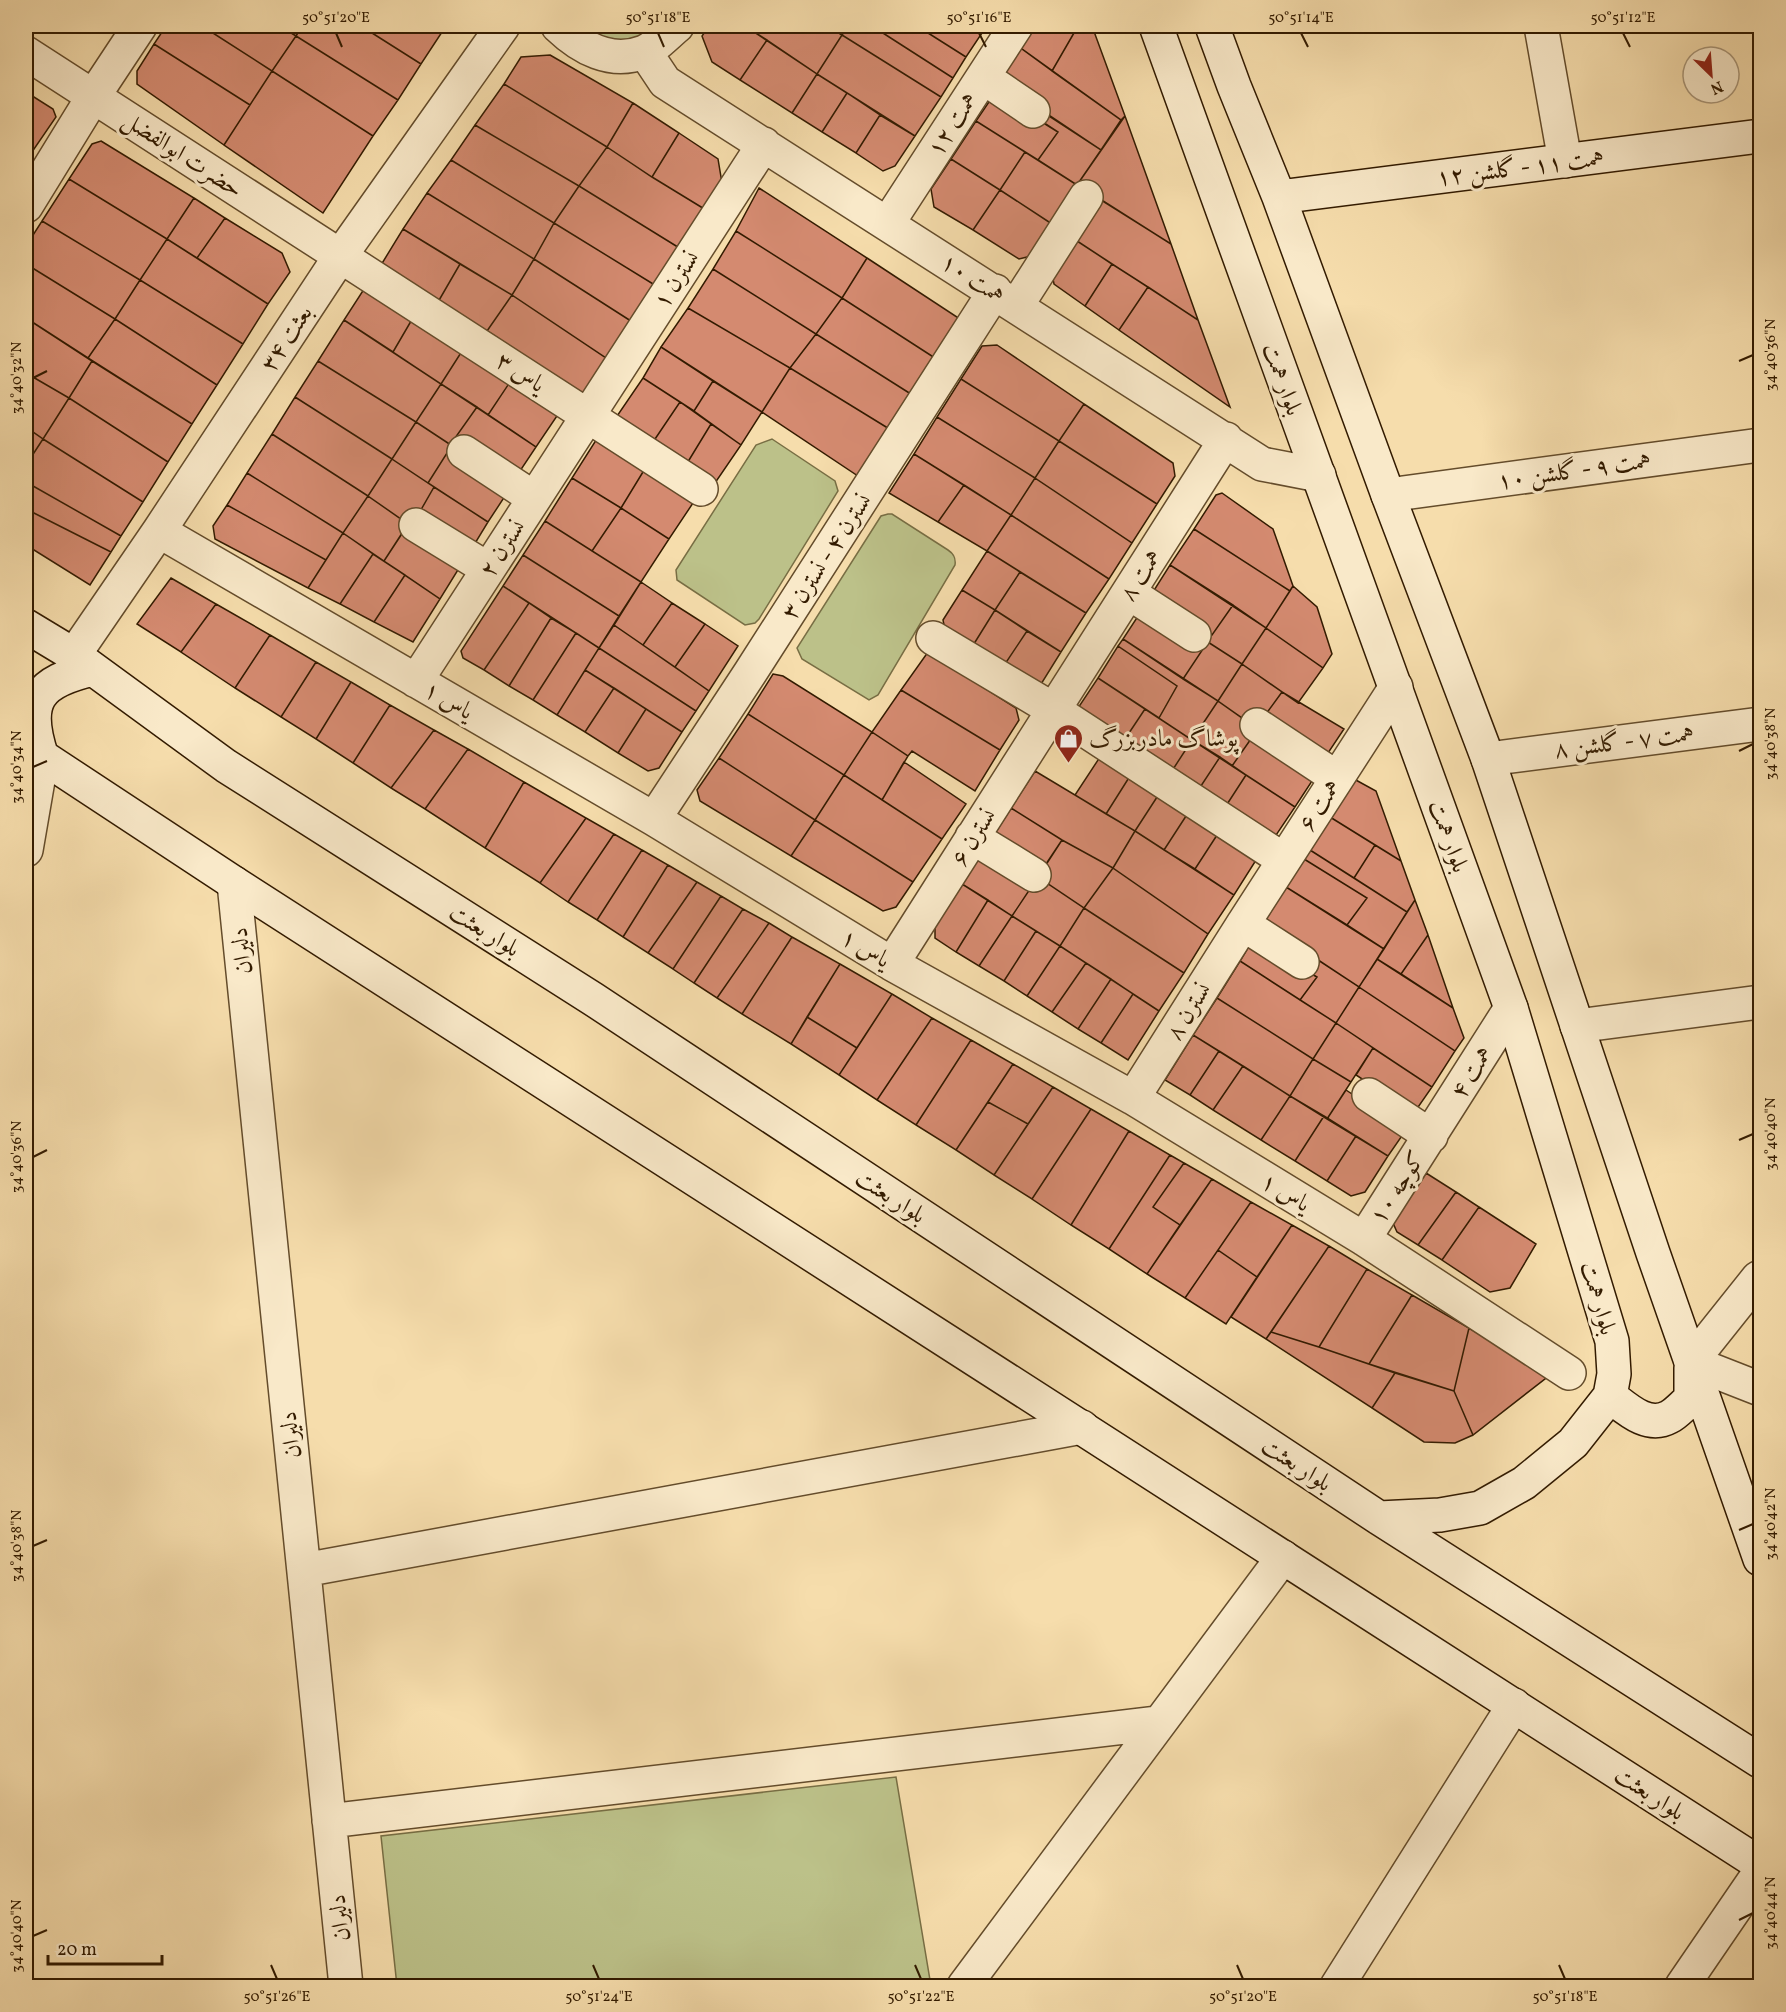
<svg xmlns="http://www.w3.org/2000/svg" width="1786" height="2012" viewBox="0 0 1786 2012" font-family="Vollkorn,Amiri,serif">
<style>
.green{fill:#bcc189;stroke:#786e44;stroke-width:1.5}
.building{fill:#d48a70;stroke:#331b00;stroke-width:1.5}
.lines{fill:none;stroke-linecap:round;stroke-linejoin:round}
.street-casing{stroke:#644c2b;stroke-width:36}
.secondary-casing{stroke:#331b00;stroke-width:36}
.street{stroke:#f9e9c9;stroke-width:33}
.secondary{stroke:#f9e9c9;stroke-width:33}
.ticks{fill:none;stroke:#331b00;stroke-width:2}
.labels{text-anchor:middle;stroke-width:6;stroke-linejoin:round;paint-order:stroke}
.street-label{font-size:24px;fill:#331b00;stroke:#f9e9c9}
.poi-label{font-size:24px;fill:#331b00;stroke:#f9e9c9;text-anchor:start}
.neatline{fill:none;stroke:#331b00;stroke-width:2}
.ticks-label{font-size:15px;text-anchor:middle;fill:#331b00}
</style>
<rect width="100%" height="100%" fill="#f6ddac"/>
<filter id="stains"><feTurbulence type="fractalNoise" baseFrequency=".00333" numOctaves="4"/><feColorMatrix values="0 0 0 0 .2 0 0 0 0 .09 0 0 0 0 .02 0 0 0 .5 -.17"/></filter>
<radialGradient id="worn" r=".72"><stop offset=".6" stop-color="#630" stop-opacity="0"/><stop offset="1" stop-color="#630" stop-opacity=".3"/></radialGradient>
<path class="green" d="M568,26H667L620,49Z
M772,439L835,481L838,491L759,619L755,623L745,625L677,580L676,570L756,445Z
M888,514H892L948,550C954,554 956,558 955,565L878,695L869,700L802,659L797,648L881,516Z
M896,1777L931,1986H397L381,1836Z"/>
<path class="building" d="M166,26H202L272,71L250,105L154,44Z
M202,26H280L296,36L272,71Z
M280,26H302L296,36Z
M302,26H361L421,64L398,100L296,36Z
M361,26H438L444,29L421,64Z
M709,26H745L767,40L740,80L712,62L702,36Z
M745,26H827L842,35L817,74Z
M827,26H848L842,35Z
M848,26H872L953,78L941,97L842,35Z
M872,26H917L966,57L953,78Z
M917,26H971L982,33L966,57Z
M1031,26H1078L1052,71L1018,46Z
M1078,26H1092L1125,116L1121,120L1052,71Z
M842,35L941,97L915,136L817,74Z
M296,36L398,100L373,136L272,71Z
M767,40L817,74L792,113L740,80Z
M154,44L250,105L224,145L137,84V71Z
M1018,46L1121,120L1101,150L995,81Z
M550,55L633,103L607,147L504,84L521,57Z
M272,71L373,136L323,213L224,145Z
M817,74L847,93L822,132L792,113Z
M504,84L607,147L579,186L475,125Z
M26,92L53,109L56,117L32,152L26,148Z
M847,93L880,115L856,153L822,132Z
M995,93L1058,132L1038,160L976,121Z
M633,103L679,133L652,177L607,147Z
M1040,109L1101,150L1077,185L1038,160L1058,132L1035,117Z
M880,115L915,136L895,166L883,171L856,153Z
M1125,116L1171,244L1077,185Z
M976,121L1025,152L1000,190L951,159Z
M475,125L579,186L554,223L451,160Z
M679,133L718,159L722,183L706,210L652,177Z
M101,141L194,198L167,239L69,179L92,144Z
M607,147L652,177L706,210L681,249L579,186Z
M1025,152L1077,185L1052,224L1000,190Z
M951,159L1000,190L973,230L934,207L931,189Z
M451,160L554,223L534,259L427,193Z
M69,179L167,239L140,280L42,221Z
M579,186L681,249L658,287L554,223Z
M759,188L867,258L842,298L736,231Z
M1000,190L1052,224L1031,256L1019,259L973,230Z
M427,193L534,259L512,295L403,229Z
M194,198L225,218L197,258L167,239Z
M1100,199L1171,244L1198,320L1074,239Z
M225,218L282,253L290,272L268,304L197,258Z
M42,221L140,280L115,319L26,264V246Z
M554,223L658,287L634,323L534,259Z
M403,229L460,264L438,302L381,265Z
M736,231L842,298L816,334L713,269Z
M167,239L268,304L243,344L140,280Z
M1074,239L1112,264L1085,306L1054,284L1052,274Z
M867,258L963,321L938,360L842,298Z
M534,259L634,323L609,360L512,295Z
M26,264L115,319L88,358L26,318Z
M460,264L512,295L487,331L438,302Z
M1112,264L1148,287L1119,330L1085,306Z
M713,269L816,334L790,368L688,308Z
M140,280L243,344L217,385L115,319Z
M366,286L414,316L393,352L344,320Z
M1148,287L1198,320L1230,407L1119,330Z
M512,295L609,360L586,396L487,331Z
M842,298L938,360L914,396L816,334Z
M688,308L790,368L762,412L661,347Z
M414,316L464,348L441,384L393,352Z
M26,318L92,361L69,398L26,373Z
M115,319L217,385L192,424L88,358Z
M344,320L441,384L416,422L318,361Z
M816,334L914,396L891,430L790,368Z
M997,345L1084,404L1059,441L961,379L982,346Z
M661,347L713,381L694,411L643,378Z
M464,348L512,379L488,415L441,384Z
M92,361L192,424L168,462L69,398Z
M318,361L416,422L392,459L295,397Z
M790,368L891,430L858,476L762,412Z
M26,373L69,398L43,439L26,427Z
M643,378L680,402L653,442L615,419Z
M512,379L561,410L536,447L488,415Z
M961,379L1059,441L1035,478L937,417Z
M713,381L762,412L741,445L694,411Z
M441,384L477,407L455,438L463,443L457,449L416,422Z
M295,397L392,459L368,496L272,434Z
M69,398L168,462L143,502L43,439Z
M680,402L711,424L686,465L653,442Z
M1084,404L1173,463L1175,476L1157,504L1059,441Z
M477,407L536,447L516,477L455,438Z
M937,417L1035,478L1011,515L914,454Z
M416,422L457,449L452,456L447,453L428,483L392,459Z
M711,424L741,445L715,483L686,465Z
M26,427L43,439L26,465Z
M272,434L368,496L343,533L247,473Z
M598,437L646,467L621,508L572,478Z
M43,439L143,502L121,536L26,482V465Z
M1059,441L1157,504L1132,543L1035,478Z
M447,453L507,493L488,522L428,483Z
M914,454L964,485L938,522L889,493Z
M392,459L434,487L418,515L408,524L368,496Z
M646,467L697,497L669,539L621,508Z
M247,473L343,533L326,560L227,505Z
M572,478L621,508L592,551L545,521Z
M1035,478L1132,543L1109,579L1011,515Z
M26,482L121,536L111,552L26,509Z
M964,485L1011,515L987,551L938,522Z
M434,487L488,522L471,550L418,515Z
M1222,493L1273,529L1293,586L1290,591L1194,529L1216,495Z
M368,496L408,524L384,561L343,533Z
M227,505L326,560L308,588L215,539L213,526Z
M621,508L669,539L641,582L592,551Z
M26,509L111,552L90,585L26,545Z
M1011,515L1109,579L1086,613L987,551Z
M545,521L641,582L619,616L523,555Z
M405,529L461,565L440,599L384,561Z
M1194,529L1290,591L1266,628L1170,565Z
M343,533L373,554L340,604L308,588Z
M987,551L1020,572L995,610L962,590Z
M373,554L405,575L374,622L340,604Z
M523,555L619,616L599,648L503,586Z
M1170,565L1233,605L1212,635L1151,595Z
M1020,572L1086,613L1061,652L995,610Z
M405,575L440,599L413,642L374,622Z
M171,578L216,604L181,652L137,624Z
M641,582L672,603L643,645L614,625Z
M503,586L529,603L484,670L463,658L461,651Z
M1293,586L1317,607L1332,654L1323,668L1266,628Z
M962,590L995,610L972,647L945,630L943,620Z
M529,603L551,618L509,686L484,670Z
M672,603L705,624L675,667L643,645Z
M216,604L270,635L235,688L181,652Z
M1233,605L1266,628L1242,664L1197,635L1202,628L1212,635Z
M995,610L1027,631L1003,667L972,647Z
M1142,610L1203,649L1183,679L1123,639Z
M551,618L576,633L533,700L509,686Z
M705,624L738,646L709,691L675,667Z
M614,625L709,691L696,711L599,648Z
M1266,628L1323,668L1298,703L1242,664Z
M1027,631L1061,652L1038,689L1003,667Z
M576,633L599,648L557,715L533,700Z
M270,635L316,662L281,717L235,688Z
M1197,635L1242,664L1218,701L1183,679L1203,649L1193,642Z
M1123,639L1218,701L1192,740L1159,718L1177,686L1118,646Z
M1118,646L1177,686L1159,718L1098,678Z
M599,648L696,711L682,732L585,670Z
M928,652L1016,708L1019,720L1000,750L901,690Z
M316,662L351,682L316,739L281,717Z
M1242,664L1282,692L1263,718L1252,725L1218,701Z
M585,670L614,688L585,732L557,715Z
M773,674L783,676L872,732L844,775L748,714Z
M1098,678L1145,709L1121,745L1074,714Z
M351,682L390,705L353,763L316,739Z
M614,688L646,709L618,753L585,732Z
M901,690L1000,750L975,791L912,751L908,756L872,732Z
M1282,692L1344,729L1324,759L1263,718Z
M1218,701L1252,725L1253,736L1232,766L1192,740Z
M390,705L434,730L391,788L353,763Z
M646,709L682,732L659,768L648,771L618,753Z
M1145,709L1192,740L1168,777L1121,745Z
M748,714L844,775L815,820L719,758Z
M434,730L468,749L425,809L391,788Z
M872,732L908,756L882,800L844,775Z
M1253,736L1314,778L1295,807L1232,766Z
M1192,740L1220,757L1195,795L1168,777Z
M468,749L524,782L485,848L425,809Z
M1100,757L1130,776L1106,814L1075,795Z
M1220,757L1246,775L1222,812L1195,795Z
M719,758L815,820L791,856L700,801L697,790Z
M904,762L966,804L942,839L882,800Z
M1035,771L1135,831L1113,868L1062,840L1011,808Z
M844,775L942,839L913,882L815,820Z
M1246,775L1295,807L1270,844L1222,812Z
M1130,776L1159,794L1135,831L1106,814Z
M1354,779L1376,791L1401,861L1330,817Z
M524,782L586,818L540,883L485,848Z
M1159,794L1188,813L1164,850L1135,831Z
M1011,808L1062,840L1042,870L992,838Z
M1188,813L1219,832L1195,869L1164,850Z
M1330,817L1375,845L1354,878L1310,850Z
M586,818L614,834L568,902L540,883Z
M815,820L913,882L896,907L883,911L791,856Z
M1135,831L1234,895L1208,934L1113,868Z
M1219,832L1258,857L1234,895L1195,869Z
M614,834L642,850L597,920L568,902Z
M1062,840L1113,868L1084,908L1038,877Z
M1375,845L1401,861L1415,900L1407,912L1354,878Z
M642,850L668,865L623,937L597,920Z
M1310,850L1407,912L1384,949L1347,925L1367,898L1304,859Z
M983,851L1034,883L1012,916L962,884Z
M1304,859L1367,898L1347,925L1286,887Z
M668,865L697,882L648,953L623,937Z
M1113,868L1208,934L1184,973L1084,908Z
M1038,877L1084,908L1060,946L1012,916Z
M697,882L721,896L673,969L648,953Z
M962,884L988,900L956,952L935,938V925Z
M1286,887L1384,949L1359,987L1263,924Z
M721,896L743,909L694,983L673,969Z
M988,900L1012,916L979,966L956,952Z
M1415,900L1428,935L1401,974L1377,959Z
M1084,908L1184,973L1159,1011L1060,946Z
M743,909L769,923L717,998L694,983Z
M1012,916L1036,931L1004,981L979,966Z
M769,923L792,937L742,1014L717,998Z
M1036,931L1060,946L1027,996L1004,981Z
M1428,935L1453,1008L1401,974Z
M792,937L840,964L791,1044L742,1014Z
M1252,941L1317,977L1300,1000L1240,961Z
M1060,946L1086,963L1052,1012L1027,996Z
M1314,957L1359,987L1336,1023L1300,1000L1317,977L1304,969Z
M1377,959L1453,1008L1464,1038L1455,1051L1359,987Z
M1240,961L1336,1023L1313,1059L1217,998Z
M1086,963L1111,979L1078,1029L1052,1012Z
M840,964L892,994L857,1048L807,1017Z
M1111,979L1133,994L1101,1043L1078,1029Z
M1359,987L1455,1051L1432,1087L1336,1023Z
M892,994L932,1018L877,1100L839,1075Z
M1133,994L1159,1011L1128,1060L1101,1043Z
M1217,998L1313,1059L1290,1096L1193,1035Z
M807,1017L857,1048L839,1075L791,1044Z
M932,1018L971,1040L916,1125L877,1100Z
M1336,1023L1373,1048L1351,1082L1313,1059Z
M1193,1035L1219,1051L1190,1095L1165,1080Z
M971,1040L1013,1064L956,1150L916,1125Z
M1373,1048L1432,1087L1414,1113L1356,1075Z
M1219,1051L1243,1066L1213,1110L1190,1095Z
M1313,1059L1351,1082L1327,1119L1290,1096Z
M1013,1064L1053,1087L1028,1124L988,1102Z
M1243,1066L1290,1096L1261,1140L1213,1110Z
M1053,1087L1091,1109L1032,1199L994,1175Z
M1346,1090L1406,1130L1388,1156L1327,1119Z
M1290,1096L1324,1116L1295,1161L1261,1140Z
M988,1102L1028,1124L994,1175L956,1150Z
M1091,1109L1129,1131L1071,1225L1032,1199Z
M1324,1116L1356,1136L1327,1181L1295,1161Z
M1129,1131L1170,1155L1109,1249L1071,1225Z
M1356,1136L1388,1156L1365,1192L1351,1196L1327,1181Z
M1170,1155L1184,1163L1153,1207L1180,1225L1147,1274L1109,1249Z
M1184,1163L1212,1179L1180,1225L1153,1207Z
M1426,1173L1456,1192L1418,1245L1397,1232L1393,1223Z
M1212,1179L1251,1202L1185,1298L1147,1274Z
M1456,1192L1479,1207L1442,1260L1418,1245Z
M1251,1202L1292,1225L1257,1277L1218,1250Z
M1479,1207L1536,1244L1510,1288L1490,1292L1442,1260Z
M1292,1225L1329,1246L1266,1339L1231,1317Z
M1329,1246L1367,1269L1319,1347L1271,1332Z
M1218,1250L1257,1277L1226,1324L1185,1298Z
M1367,1269L1412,1295L1369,1364L1319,1347Z
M1412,1295L1469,1328L1454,1391L1369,1364Z
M1469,1328L1550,1375L1473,1435L1454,1391Z
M1271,1332L1319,1347L1395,1373L1372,1408L1266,1339Z
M1395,1373L1454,1391L1473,1435L1455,1443L1424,1442L1372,1408Z"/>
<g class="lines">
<defs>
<path id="street" d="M558,26C581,48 611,65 644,52C656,47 667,34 677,26
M1541,26L1565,161
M645,52L665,82L1262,464L1319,475
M26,53L701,489
M983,77L1033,111
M26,206L93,97L140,26
M888,223L1016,26
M1017,305L1086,197
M464,452L534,498
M1388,495L1760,445
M416,525L488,569
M159,531L654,819L892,964L1133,1098L1364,1239L1569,1373
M1129,593L1194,635
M933,638L1054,710L1284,860
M74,655L159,531L341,255L503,26
M416,681L764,144
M1257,725L1337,778
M1488,759L1760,724
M654,819L750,673L995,291
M972,837L1034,875
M26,850L42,757
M234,883L346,1986
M1243,924L1302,962
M892,964L1226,439
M1577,1026L1760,1002
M1369,1095L1431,1136
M1133,1098L1243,924L1396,687
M1364,1239L1511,1008
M1760,1277L1758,1278L1691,1362L1760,1389
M304,1570L1082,1427
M329,1821L1158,1723
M964,1986L1283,1557
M1337,1986L1514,1705
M1682,1986L1760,1872"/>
<path id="secondary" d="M1156,26L1511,1008L1612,1341L1614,1374L1610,1396L1573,1443L1524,1483L1480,1508L1440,1515L1379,1518
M1212,26L1234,86L1279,197L1388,495L1488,759L1653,1253L1760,1559
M1279,197L1760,136
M26,626L74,655L226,766L593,999L1379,1518L1760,1761
M26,746L234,883L1760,1864
M42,757C23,700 38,682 93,669
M1610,1396C1626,1408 1647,1429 1669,1417C1677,1413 1684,1404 1691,1399V1368"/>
</defs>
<use href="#street" class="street-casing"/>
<use href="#secondary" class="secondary-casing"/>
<use href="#street" class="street"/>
<use href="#secondary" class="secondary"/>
</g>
<path class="ticks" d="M336,33L342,47M658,33L664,47M979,33L986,47M1301,33L1308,47M1623,33L1630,47M1739,361L1753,355M33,378L47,371M1739,751L1753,744M33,767L47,761M1739,1140L1753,1134M33,1157L47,1150M1739,1530L1753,1524M33,1546L47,1540M1739,1920L1753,1913M33,1936L47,1930M271,1965L277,1979M593,1965L599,1979M915,1965L921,1979M1237,1965L1243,1979M1559,1965L1565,1979"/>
<defs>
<symbol id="shop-pin" viewBox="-11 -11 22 30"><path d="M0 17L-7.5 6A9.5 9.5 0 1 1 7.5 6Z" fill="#8f2418" stroke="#f9e9c9"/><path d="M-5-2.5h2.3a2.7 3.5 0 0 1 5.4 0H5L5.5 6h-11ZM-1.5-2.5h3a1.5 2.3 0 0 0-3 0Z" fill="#fff"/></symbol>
</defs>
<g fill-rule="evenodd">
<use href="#shop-pin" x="1052" y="722" width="33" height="45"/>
</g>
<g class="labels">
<g class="street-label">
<text transform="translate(952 124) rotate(-57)" y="8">همت ۱۲</text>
<text transform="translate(183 154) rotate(33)" y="8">حضرت ابوالفضل</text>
<text transform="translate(1520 167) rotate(-7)" y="8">همت ۱۱ - گلشن ۱۲</text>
<text transform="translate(973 278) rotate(33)" y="8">همت ۱۰</text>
<text transform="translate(676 279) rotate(-57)" y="8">نسترن ۱</text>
<text transform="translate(286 338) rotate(-57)" y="8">بعثت ۳۴</text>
<text transform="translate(521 372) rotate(33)" y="8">یاس ۳</text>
<text transform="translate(1283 379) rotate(70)" y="8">بلوار همت</text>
<text transform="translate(1574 470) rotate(-8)" y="8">همت ۹ - گلشن ۱۰</text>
<text transform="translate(502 548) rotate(-57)" y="8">نسترن ۲</text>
<text transform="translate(826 556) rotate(-57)" y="8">نسترن ۴ - نسترن ۳</text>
<text transform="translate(1140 575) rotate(-57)" y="8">همت ۸</text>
<text transform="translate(449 700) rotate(30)" y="8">یاس ۱</text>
<text transform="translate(1624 741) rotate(-7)" y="8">همت ۷ - گلشن ۸</text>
<text transform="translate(1319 805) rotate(-57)" y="8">همت ۶</text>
<text transform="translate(1449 836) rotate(70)" y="8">بلوار همت</text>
<text transform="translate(973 837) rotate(-58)" y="8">نسترن ۶</text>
<text transform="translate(485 930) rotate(32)" y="8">بلوار بعثت</text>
<text transform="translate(866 948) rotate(31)" y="8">یاس ۱</text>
<text transform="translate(241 951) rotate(-96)" y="8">دلیران</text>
<text transform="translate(1188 1011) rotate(-58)" y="8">نسترن ۸</text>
<text transform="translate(1471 1072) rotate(-58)" y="8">همت ۴</text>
<text transform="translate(1397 1187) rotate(-57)" y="8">کوچه ۱۰</text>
<text transform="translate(1286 1192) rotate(31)" y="8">یاس ۱</text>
<text transform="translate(891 1196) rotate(33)" y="8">بلوار بعثت</text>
<text transform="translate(1599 1298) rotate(74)" y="8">بلوار همت</text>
<text transform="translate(290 1435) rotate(-96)" y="8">دلیران</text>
<text transform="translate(1297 1464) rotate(33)" y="8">بلوار بعثت</text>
<text transform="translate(1650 1793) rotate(33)" y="8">بلوار بعثت</text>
<text transform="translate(339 1918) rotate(-96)" y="8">دلیران</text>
</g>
<g class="poi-label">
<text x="1089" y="746">پوشاگ مادربزرگ</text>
</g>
</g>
<rect width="1786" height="2012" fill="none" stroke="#f6ddac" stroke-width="66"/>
<g transform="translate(1711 75) rotate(155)"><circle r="28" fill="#f9e9c9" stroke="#aa9779" stroke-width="1.5"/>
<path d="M0-4.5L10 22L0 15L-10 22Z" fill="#8f2418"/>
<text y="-9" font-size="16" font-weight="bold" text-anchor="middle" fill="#331b00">N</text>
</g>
<path d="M48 1955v9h114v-9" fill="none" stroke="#331b00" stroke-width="3"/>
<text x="57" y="1955" font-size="18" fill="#331b00" stroke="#f9e9c9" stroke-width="4.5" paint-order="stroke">20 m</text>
<rect x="33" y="33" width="1720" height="1946" class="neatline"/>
<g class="ticks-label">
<text x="336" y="22">50°51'20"E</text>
<text x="658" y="22">50°51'18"E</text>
<text x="979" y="22">50°51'16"E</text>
<text x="1301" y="22">50°51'14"E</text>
<text x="1623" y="22">50°51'12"E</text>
<text transform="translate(1770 355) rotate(-90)" y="5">34°40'36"N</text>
<text transform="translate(16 378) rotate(-90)" y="5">34°40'32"N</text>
<text transform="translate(1770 744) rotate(-90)" y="5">34°40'38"N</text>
<text transform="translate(16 767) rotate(-90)" y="5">34°40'34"N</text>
<text transform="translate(1770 1134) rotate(-90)" y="5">34°40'40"N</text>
<text transform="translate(16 1157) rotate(-90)" y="5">34°40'36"N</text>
<text transform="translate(1770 1524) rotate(-90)" y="5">34°40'42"N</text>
<text transform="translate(16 1546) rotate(-90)" y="5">34°40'38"N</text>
<text transform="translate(1770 1913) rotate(-90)" y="5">34°40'44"N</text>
<text transform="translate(16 1936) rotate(-90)" y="5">34°40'40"N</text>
<text x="277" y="2001">50°51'26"E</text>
<text x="599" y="2001">50°51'24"E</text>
<text x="921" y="2001">50°51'22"E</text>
<text x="1243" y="2001">50°51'20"E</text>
<text x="1565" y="2001">50°51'18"E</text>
</g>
<rect width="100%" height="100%" filter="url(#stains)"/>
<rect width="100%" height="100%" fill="url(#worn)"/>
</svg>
